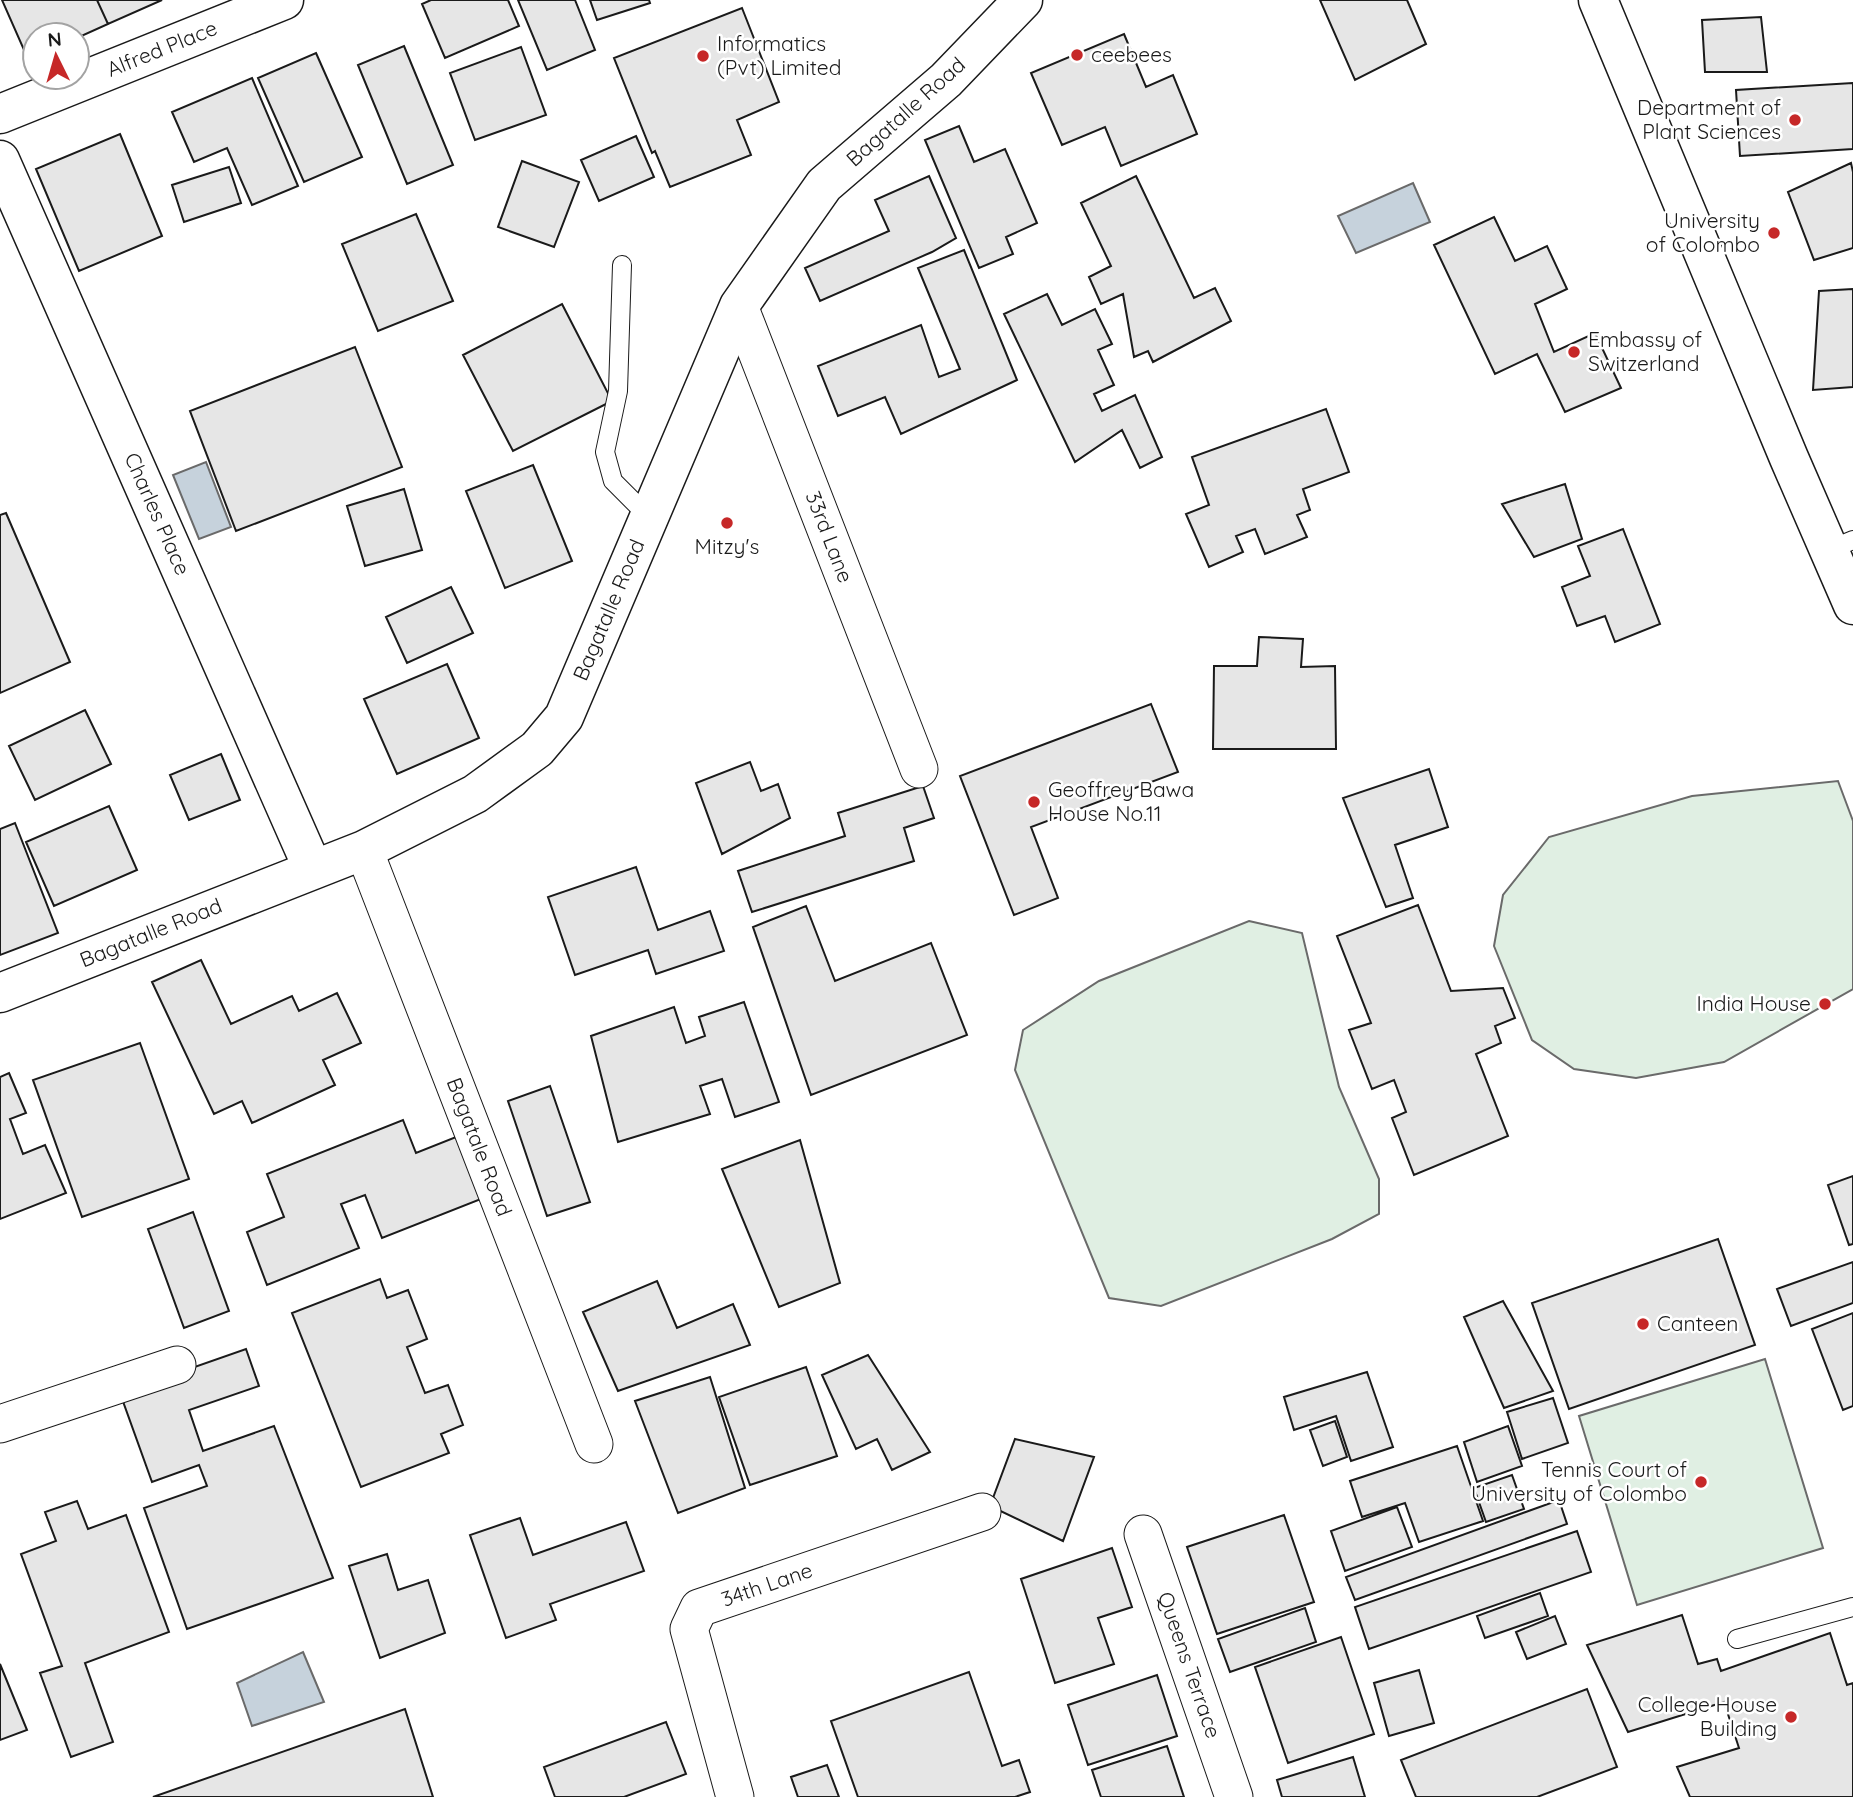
<svg xmlns="http://www.w3.org/2000/svg" width="1853" height="1797" viewBox="0 0 1853 1797" font-family="Quicksand,sans-serif">
<style>
.green{fill:#e0efe3;stroke:#6a6a6a;stroke-width:2}
.water{fill:#c6d2dc;stroke:#6a6a6a;stroke-width:2}
.building{fill:#e6e6e6;stroke:#1a1a1a;stroke-width:2}
.lines{fill:none;stroke-linecap:round;stroke-linejoin:round}
.lane-casing{stroke:#1a1a1a;stroke-width:20}
.street-casing{stroke:#1a1a1a;stroke-width:39}
.secondary-casing{stroke:#1a1a1a;stroke-width:41}
.highway-casing{stroke:#1a1a1a;stroke-width:41}
.lane{stroke:#fff;stroke-width:18}
.street{stroke:#fff;stroke-width:37}
.secondary{stroke:#fff;stroke-width:38}
.highway{stroke:#fff;stroke-width:38}
.poi-dot{fill:#c62828;stroke:#fff;stroke-width:2.5}
.labels{text-anchor:middle;stroke-width:5;stroke-linejoin:round;paint-order:stroke}
.poi-label{font-size:21px;fill:#1a1a1a;stroke:#fff;text-anchor:start}
.street-label{font-size:21px;fill:#1a1a1a;stroke:#fff}
</style>
<rect width="100%" height="100%" fill="#fff"/>
<path class="green" d="M1838,781L1853,821V989L1724,1062L1636,1078L1574,1069L1532,1040L1494,946L1503,895L1549,837L1692,796Z
M1249,921L1302,933L1339,1087L1379,1179V1214L1332,1239L1161,1306L1109,1298L1015,1070L1023,1030L1099,981Z
M1765,1359L1823,1548L1637,1605L1579,1416Z"/>
<path class="water" d="M1413,183L1430,222L1356,253L1338,216Z
M206,462L231,527L199,539L173,475Z
M303,1652L324,1702L252,1726L237,1683Z"/>
<path class="building" d="M2,0H97L108,24L77,38V35H35V56L28,59Z
M97,0H162L108,24Z
M431,0H508L519,26L445,58L422,4Z
M518,0H575L595,50L547,70Z
M590,0H649L650,3L597,20Z
M1320,0H1407L1426,44L1355,80Z
M742,8L779,102L737,120L751,155L670,187L655,151L652,153L614,58Z
M1761,17L1767,72H1705L1702,20Z
M1124,34L1146,87L1173,75L1197,134L1121,166L1105,127L1062,145L1031,73Z
M404,46L453,165L407,184L358,65Z
M521,47L546,115L475,140L450,73Z
M316,53L362,157L304,182L258,78Z
M252,78L298,186L252,205L227,148L194,162L172,112Z
M1853,83V149L1740,156L1736,90Z
M959,126L974,162L1005,149L1037,223L1006,237L1013,254L979,268L925,140Z
M120,134L162,236L79,271L36,169Z
M636,136L654,177L599,201L581,160Z
M522,161L579,182L554,247L498,227Z
M1851,163L1853,172V248L1814,260L1788,192Z
M229,167L241,203L184,222L172,185Z
M929,176L956,238L932,252L820,301L805,268L889,231L875,200Z
M1136,176L1194,298L1215,288L1231,321L1153,362L1148,351L1134,357L1123,294L1101,304L1089,277L1111,266L1081,203Z
M416,214L453,301L378,331L342,244Z
M1494,217L1515,261L1547,246L1567,289L1535,304L1554,352L1595,333L1621,388L1565,412L1537,354L1495,374L1434,245Z
M964,250L1017,380L901,434L885,397L838,416L818,366L921,325L939,377L960,369L918,268Z
M1853,289V387L1813,390L1819,291Z
M1047,294L1062,325L1095,309L1112,344L1098,350L1114,385L1094,394L1102,411L1135,395L1162,457L1140,468L1122,430L1075,462L1004,314Z
M562,304L612,401L513,451L463,355Z
M355,347L402,467L236,531L190,411Z
M1326,409L1349,472L1303,489L1310,510L1297,515L1307,537L1265,554L1255,529L1236,536L1243,552L1209,567L1186,514L1209,505L1192,457Z
M533,465L572,561L505,588L466,491Z
M1565,484L1582,539L1534,557L1502,504Z
M404,489L422,550L365,566L347,506Z
M6,513L70,662L0,693V515Z
M1623,529L1660,624L1615,642L1605,616L1577,626L1562,587L1590,576L1578,546Z
M451,587L473,633L407,663L386,617Z
M1259,637L1303,639L1301,667L1335,666L1336,749H1213L1214,666H1257Z
M447,664L479,738L397,774L364,699Z
M1151,704L1178,772L1031,827L1058,898L1014,915L960,776Z
M85,710L111,764L35,800L9,746Z
M221,754L240,800L189,820L170,775Z
M750,762L761,791L778,784L790,818L722,854L696,783Z
M1429,769L1448,827L1395,845L1413,898L1386,907L1343,798Z
M923,786L934,818L904,828L914,861L752,912L738,871L845,836L838,813Z
M109,806L137,870L54,906L26,842Z
M15,823L58,933L0,955V829Z
M636,867L658,930L710,911L724,951L656,974L648,950L575,975L548,897Z
M1418,905L1451,991L1503,988L1515,1018L1495,1026L1501,1043L1476,1054L1508,1136L1414,1175L1392,1118L1406,1112L1394,1080L1372,1089L1349,1030L1371,1023L1337,936Z
M806,906L835,981L931,943L967,1035L811,1095L753,927Z
M201,960L231,1024L292,996L299,1011L337,993L361,1043L323,1060L335,1085L252,1123L242,1101L214,1114L152,982Z
M744,1002L779,1102L735,1117L722,1079L700,1086L710,1114L618,1142L591,1036L674,1007L686,1043L705,1036L699,1017Z
M140,1043L189,1179L82,1217L33,1080Z
M9,1073L26,1113L10,1119L23,1154L45,1145L66,1193L0,1219V1077Z
M550,1086L590,1202L547,1216L508,1101Z
M403,1120L416,1153L456,1137L481,1199L382,1238L365,1195L341,1204L359,1248L267,1285L247,1232L284,1217L267,1174Z
M800,1140L840,1283L779,1307L722,1169Z
M1853,1176V1244L1849,1245L1828,1185Z
M193,1212L229,1311L184,1328L148,1229Z
M1718,1239L1755,1345L1569,1409L1532,1303Z
M1853,1262V1303L1791,1326L1777,1289Z
M380,1279L387,1298L408,1290L427,1339L407,1347L425,1393L448,1385L463,1425L441,1434L449,1453L361,1487L292,1313Z
M657,1281L677,1328L733,1304L750,1345L618,1391L583,1312Z
M1503,1301L1553,1391L1504,1408L1464,1317Z
M1853,1313V1406L1843,1410L1812,1329Z
M246,1349L259,1386L189,1410L203,1451L274,1426L333,1578L187,1629L144,1508L207,1486L199,1465L152,1482L120,1393Z
M868,1355L930,1452L892,1470L877,1439L856,1449L822,1375Z
M806,1367L837,1456L750,1485L719,1397Z
M1367,1372L1393,1447L1351,1461L1336,1416L1294,1430L1284,1397Z
M710,1377L745,1488L678,1513L635,1401Z
M1553,1398L1568,1443L1522,1459L1507,1412Z
M1335,1421L1347,1457L1323,1466L1310,1430Z
M1508,1426L1522,1466L1477,1482L1464,1442Z
M1015,1439L1094,1457L1063,1541L990,1506Z
M1457,1446L1483,1521L1419,1542L1405,1503L1362,1517L1350,1481Z
M1512,1475L1524,1509L1486,1522L1474,1488Z
M1559,1500L1567,1524L1355,1600L1346,1577Z
M77,1501L88,1529L126,1515L169,1632L85,1663L113,1742L71,1757L40,1673L62,1666L21,1554L56,1541L45,1512Z
M1397,1507L1412,1547L1345,1571L1331,1531Z
M1284,1515L1314,1602L1217,1634L1187,1547Z
M520,1518L533,1555L626,1522L644,1571L550,1604L556,1620L506,1638L470,1535Z
M1577,1531L1591,1572L1369,1649L1355,1607Z
M1112,1548L1132,1607L1098,1618L1114,1664L1055,1683L1021,1579Z
M387,1554L398,1590L428,1580L445,1633L380,1658L349,1566Z
M1540,1593L1548,1616L1485,1638L1477,1616Z
M1305,1608L1316,1642L1230,1672L1218,1639Z
M1682,1615L1698,1664L1717,1659L1721,1671L1830,1633L1847,1685L1853,1683V1797H1690L1677,1767L1739,1748L1724,1702L1628,1732L1587,1645Z
M1555,1616L1566,1644L1527,1659L1516,1632Z
M1341,1637L1374,1734L1288,1763L1255,1667Z
M0,1664L27,1730L0,1740Z
M1419,1670L1434,1723L1389,1736L1374,1683Z
M969,1672L1002,1766L1019,1760L1030,1792L1015,1797H858L831,1721Z
M1157,1675L1177,1736L1088,1765L1068,1705Z
M1587,1689L1617,1767L1537,1797H1416L1401,1760Z
M405,1709L433,1797H153Z
M666,1722L686,1774L624,1797H555L544,1767Z
M1167,1746L1184,1797H1101L1092,1770Z
M1353,1757L1365,1797H1282L1277,1780Z
M827,1765L839,1797H798L791,1777Z"/>
<g class="lines">
<defs>
<path id="lane" d="M622,265L618,391L605,452L613,481L649,517
M1829,550L1853,540
M1737,1639L1853,1607"/>
<path id="street" d="M739,306L919,769
M364,850L594,1444
M0,1424L177,1365
M1143,1534L1234,1797
M735,1797L689,1629L699,1608L982,1512"/>
<path id="secondary" d="M0,114L284,0
M0,160L313,869
M0,993L364,850L475,794L537,749L564,717L739,306L824,185L946,80L1023,0"/>
<path id="highway" d="M1598,0L1789,458L1853,605"/>
</defs>
<use href="#lane" class="lane-casing"/>
<use href="#street" class="street-casing"/>
<use href="#secondary" class="secondary-casing"/>
<use href="#highway" class="highway-casing"/>
<use href="#lane" class="lane"/>
<use href="#street" class="street"/>
<use href="#secondary" class="secondary"/>
<use href="#highway" class="highway"/>
</g>
<g class="poi-dot">
<circle cx="1077" cy="55" r="7"/>
<circle cx="703" cy="56" r="7"/>
<circle cx="1795" cy="120" r="7"/>
<circle cx="1774" cy="233" r="7"/>
<circle cx="1574" cy="352" r="7"/>
<circle cx="727" cy="523" r="7"/>
<circle cx="1034" cy="802" r="7"/>
<circle cx="1825" cy="1004" r="7"/>
<circle cx="1643" cy="1324" r="7"/>
<circle cx="1701" cy="1482" r="7"/>
<circle cx="1791" cy="1717" r="7"/>
</g>
<g class="labels">
<g class="poi-label">
<text x="717" y="51">Informatics<tspan x="717" dy="24">(Pvt) Limited</tspan></text>
<text x="1091" y="62">ceebees</text>
<text x="1781" y="115" text-anchor="end">Department of<tspan x="1781" dy="24">Plant Sciences</tspan></text>
<text x="1760" y="228" text-anchor="end">University<tspan x="1760" dy="24">of Colombo</tspan></text>
<text x="1588" y="347">Embassy of<tspan x="1588" dy="24">Switzerland</tspan></text>
<text x="727" y="554" text-anchor="middle">Mitzy's</text>
<text x="1048" y="797">Geoffrey Bawa<tspan x="1048" dy="24">House No.11</tspan></text>
<text x="1811" y="1011" text-anchor="end">India House</text>
<text x="1657" y="1331">Canteen</text>
<text x="1687" y="1477" text-anchor="end">Tennis Court of<tspan x="1687" dy="24">University of Colombo</tspan></text>
<text x="1777" y="1712" text-anchor="end">College House<tspan x="1777" dy="24">Building</tspan></text>
</g>
<g class="street-label">
<text transform="translate(162 49) rotate(-22)" y="7">Alfred Place</text>
<text transform="translate(906 112) rotate(-42)" y="7">Bagatalle Road</text>
<text transform="translate(157 514) rotate(66)" y="7">Charles Place</text>
<text transform="translate(829 537) rotate(69)" y="7">33rd Lane</text>
<text transform="translate(609 610) rotate(-67)" y="7">Bagatalle Road</text>
<text transform="translate(151 933) rotate(-22)" y="7">Bagatalle Road</text>
<text transform="translate(479 1147) rotate(69)" y="7">Bagatale Road</text>
<text transform="translate(767 1585) rotate(-19)" y="7">34th Lane</text>
<text transform="translate(1189 1665) rotate(71)" y="7">Queens Terrace</text>
</g>
</g>
<g transform="translate(56 56) rotate(355)"><circle r="33" fill="#ffffff" stroke="#a3a3a3" stroke-width="2"/>
<path d="M0-5L12 26L0 18L-12 26Z" fill="#c62828"/>
<text y="-10" font-size="19" font-weight="bold" text-anchor="middle" fill="#1a1a1a">N</text>
</g>
</svg>
